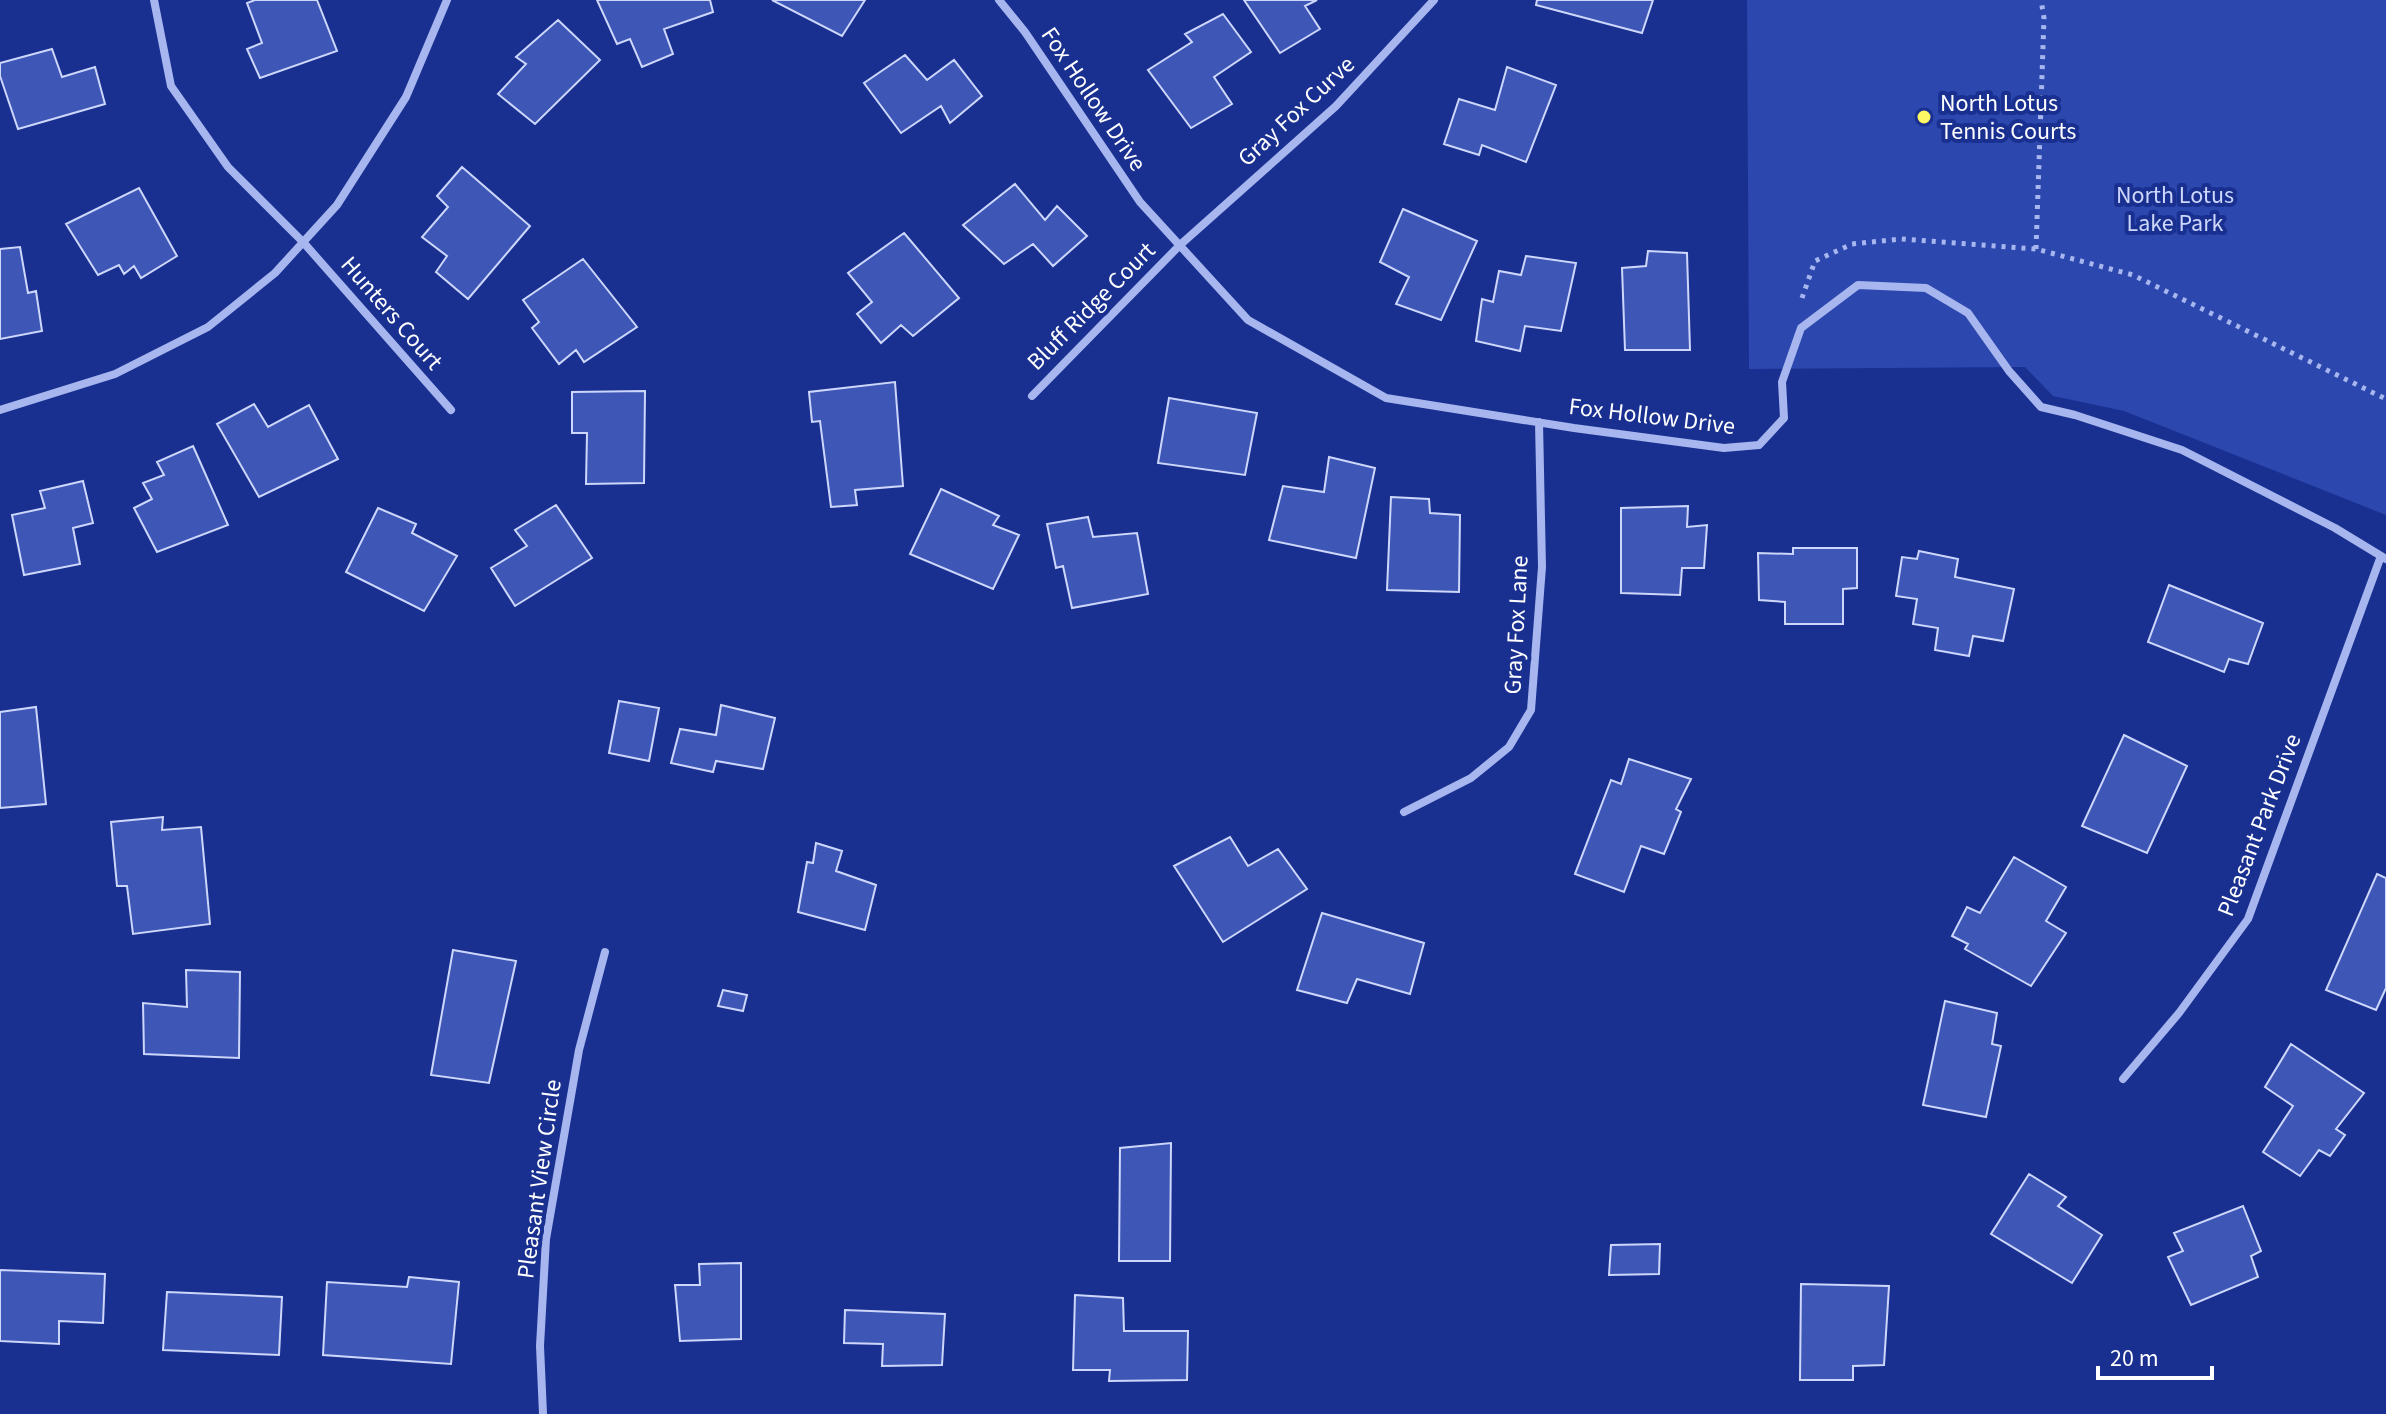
<svg xmlns="http://www.w3.org/2000/svg" width="2386" height="1414" viewBox="0 0 2386 1414" font-family="'Source Sans 3',sans-serif">
<style>
.green{fill:#2c47ae}
.building{fill:#3e56b6;stroke:#cdd7fb;stroke-width:2}
.lines{fill:none;stroke-linecap:round;stroke-linejoin:round}
.path{stroke:#a7b6ef;stroke-width:5;stroke-dasharray:4 6;stroke-linecap:butt}
.minor{stroke:#a7b6ef;stroke-width:8}
.poi-dot{fill:#fff865;stroke:#193090;stroke-width:3}
.labels{text-anchor:middle;stroke-width:8;stroke-linejoin:round;paint-order:stroke}
.street-label{font-size:24px;fill:#fff;stroke:#193090}
.poi-label{font-size:24px;fill:#fff;stroke:#193090;text-anchor:start}
.park-label{font-size:24px;fill:#cdd7fb;stroke:#193090}
</style>
<rect width="100%" height="100%" fill="#193090"/>
<path class="green" d="M1747,0H2386V515L2124,411L2053,396L2025,367L1749,369Z"/>
<path class="building" d="M255,0H317L337,51L260,78L247,49L262,43L247,3Z
M597,0H710L713,12L664,29L673,54L642,67L630,39L617,44Z
M772,0H865L842,36Z
M1244,0H1317L1305,6L1320,29L1280,53Z
M1537,0H1653L1642,33L1536,5Z
M1223,14L1251,52L1214,77L1232,104L1191,128L1148,70L1192,42L1185,34Z
M558,20L600,60L535,124L498,94L526,64L516,57Z
M52,49L62,77L95,67L105,104L18,129L0,76V63Z
M905,55L927,80L954,60L982,96L950,123L941,106L901,133L864,83Z
M1507,67L1556,85L1526,162L1482,145L1479,155L1444,144L1459,99L1495,110Z
M462,167L530,226L468,299L436,272L447,256L422,237L448,207L437,196Z
M1015,184L1045,220L1057,206L1087,236L1053,266L1033,244L1004,264L963,225Z
M139,188L177,256L141,278L134,266L124,274L119,265L98,275L66,224Z
M1403,209L1477,241L1441,320L1396,304L1409,277L1380,262Z
M904,233L959,298L913,336L901,325L881,343L857,314L872,302L848,273Z
M20,247L28,293L36,291L42,331L0,339V249Z
M1648,251L1687,253L1690,350H1625L1622,268L1646,266Z
M1526,256L1576,263L1561,331L1525,326L1520,351L1476,341L1482,299L1493,302L1499,271L1521,275Z
M583,259L637,327L584,362L576,350L559,364L532,328L539,322L523,300Z
M895,382L903,486L855,490L857,505L831,507L820,421L812,422L809,392Z
M645,391L644,483L586,484L587,433H572V392Z
M1169,398L1257,413L1245,475L1158,463Z
M254,404L268,427L309,405L338,459L259,497L217,424Z
M193,446L228,525L157,552L134,508L152,499L143,483L164,475L157,462Z
M1329,457L1375,468L1356,558L1269,540L1283,486L1324,492Z
M83,481L93,523L73,528L80,564L24,575L12,515L45,508L40,491Z
M941,489L999,516L993,525L1019,535L993,589L910,554Z
M1391,497L1429,499L1430,513L1460,515L1459,592L1387,590Z
M556,505L592,558L515,606L491,568L527,546L515,530Z
M1688,506L1687,527L1707,525L1704,568H1682L1680,595L1621,593V508Z
M378,508L416,524L412,533L457,556L424,611L346,572Z
M1088,517L1093,537L1137,533L1148,594L1072,608L1063,566L1056,568L1047,524Z
M1793,548H1857V588L1843,589V624H1785V602L1759,600L1758,553L1793,554Z
M1919,551L1958,559L1955,577L2014,589L2003,641L1973,636L1969,656L1935,650L1938,628L1913,624L1917,599L1896,596L1902,557L1917,559Z
M2169,585L2263,623L2248,664L2229,659L2224,672L2148,642Z
M619,701L659,708L649,761L609,753Z
M721,705L775,718L763,769L716,761L713,772L671,763L680,729L716,735Z
M36,707L46,804L0,808V712Z
M2124,735L2187,766L2147,853L2082,826Z
M1629,759L1691,779L1676,809L1681,812L1664,854L1641,846L1624,892L1575,874L1611,780L1621,784Z
M163,817L162,830L201,827L210,924L133,934L127,886H117L111,822Z
M1230,837L1248,866L1278,849L1307,889L1223,942L1174,866Z
M816,843L842,851L836,871L876,885L865,930L798,912L807,862L813,863Z
M2014,857L2066,887L2046,921L2066,933L2031,986L1965,949L1968,944L1952,936L1967,907L1980,913Z
M2377,874L2386,878V988L2376,1010L2326,990Z
M1322,913L1424,943L1410,994L1357,979L1347,1003L1297,990Z
M453,950L516,961L489,1083L431,1075Z
M186,970L240,972L239,1058L144,1054L143,1003L187,1007Z
M723,990L747,995L743,1011L718,1006Z
M1945,1001L1997,1013L1992,1044L2001,1046L1986,1117L1923,1105Z
M2291,1044L2364,1093L2336,1129L2345,1135L2330,1156L2319,1150L2300,1176L2263,1152L2293,1106L2265,1087Z
M1171,1143L1170,1261H1119L1120,1148Z
M2029,1174L2066,1197L2058,1206L2102,1235L2072,1283L1991,1234Z
M2243,1206L2261,1251L2251,1256L2258,1277L2191,1305L2168,1257L2183,1251L2174,1233Z
M1660,1244L1659,1274L1609,1275L1611,1245Z
M741,1263V1339L680,1341L675,1285H700L699,1264Z
M0,1270L105,1274L103,1323L59,1321V1344L0,1341Z
M409,1277L459,1282L451,1364L323,1355L327,1282L407,1287Z
M1801,1284L1889,1286L1884,1365L1853,1366V1380H1800Z
M167,1292L282,1297L279,1355L163,1350Z
M1075,1295L1123,1298L1124,1331H1188L1187,1380L1109,1381L1110,1370H1073Z
M845,1310L945,1314L942,1365L882,1366L883,1344L844,1343Z"/>
<g class="lines">
<path class="path" d="M2036,249L2044,18L2041,0
M1802,298L1815,261L1852,244L1901,239L2036,249L2133,275L2386,399"/>
<path class="minor" d="M154,0L171,86L228,167L303,242L451,410
M999,0L1025,32L1140,202L1248,320L1386,398L1574,428L1724,448L1759,445L1784,418L1782,382L1801,328L1858,285L1926,288L1968,313L2009,371L2041,407L2075,415L2182,450L2335,528L2386,559
M1032,396L1180,245L1336,106L1434,0
M0,410L115,374L208,327L275,273L337,205L406,97L447,0
M1404,812L1471,778L1509,747L1531,710L1542,567L1539,422
M2123,1079L2179,1013L2248,919L2381,556
M543,1414L540,1346L546,1239L579,1050L605,952"/>
</g>
<circle class="poi-dot" cx="1924" cy="117" r="8"/>
<g class="labels">
<g class="street-label">
<text transform="translate(1094 99) rotate(56)" y="8">Fox Hollow Drive</text>
<text transform="translate(1296 111) rotate(-43)" y="8">Gray Fox Curve</text>
<text transform="translate(1091 306) rotate(-45)" y="8">Bluff Ridge Court</text>
<text transform="translate(392 313) rotate(49)" y="8">Hunters Court</text>
<text transform="translate(1652 416) rotate(7)" y="8">Fox Hollow Drive</text>
<text transform="translate(1516 625) rotate(-87)" y="8">Gray Fox Lane</text>
<text transform="translate(2259 825) rotate(-69)" y="8">Pleasant Park Drive</text>
<text transform="translate(539 1179) rotate(-82)" y="8">Pleasant View Circle</text>
</g>
<g class="poi-label">
<text x="1940" y="111">North Lotus<tspan x="1940" dy="28">Tennis Courts</tspan></text>
</g>
<g class="park-label">
<text x="2175" y="203">North Lotus<tspan x="2175" dy="28">Lake Park</tspan></text>
</g>
</g>
<path d="M2098 1366v12h114v-12" fill="none" stroke="#ffffff" stroke-width="4"/>
<text x="2110" y="1366" font-size="24" fill="#ffffff" stroke="#193090" stroke-width="6" paint-order="stroke">20 m</text>
</svg>
